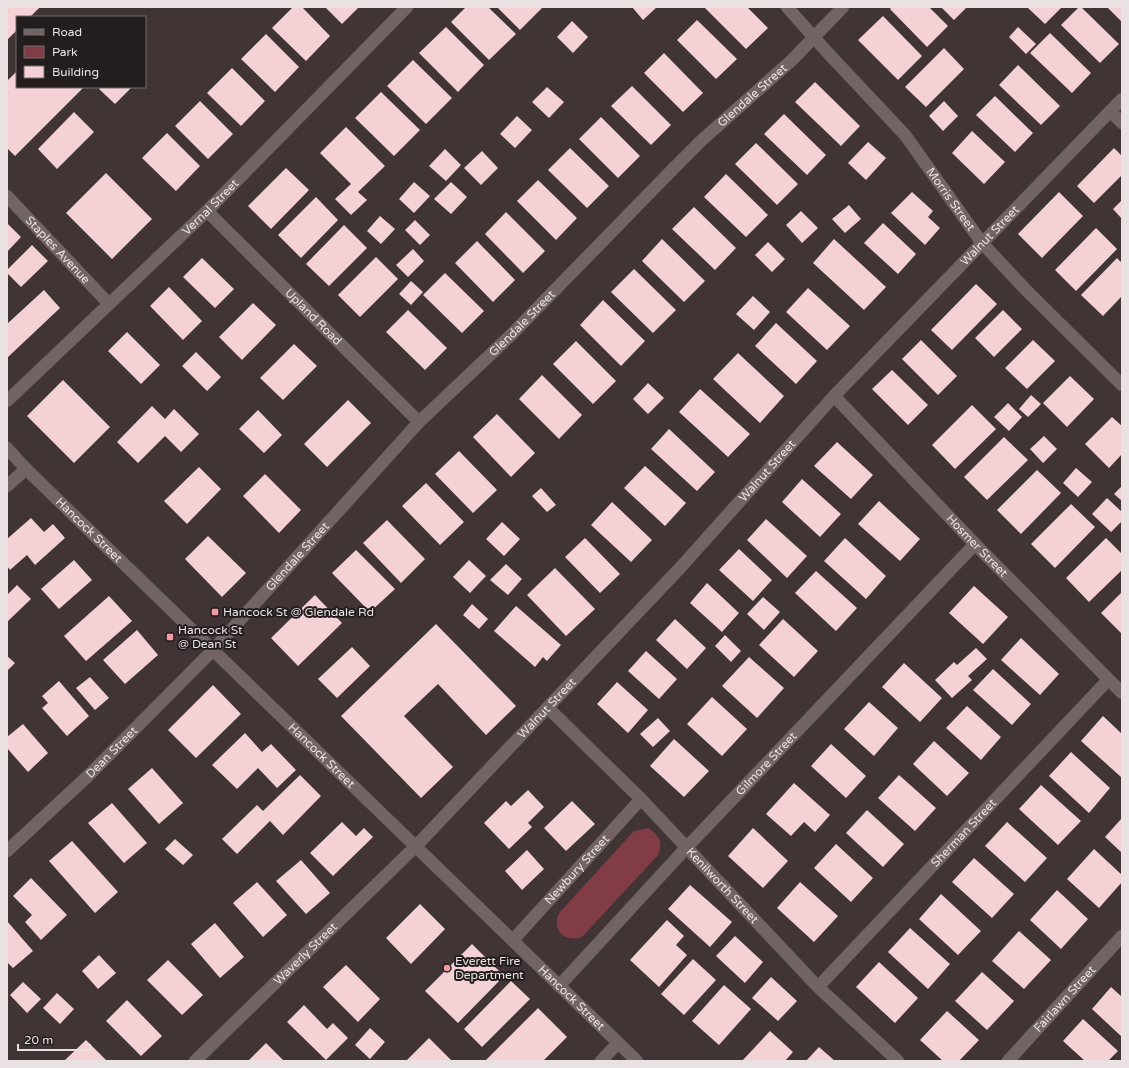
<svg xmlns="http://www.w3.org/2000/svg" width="1129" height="1068" viewBox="0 0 1129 1068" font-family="'Varela Round',sans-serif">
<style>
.green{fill:#813c46}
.building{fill:#f4d1d4}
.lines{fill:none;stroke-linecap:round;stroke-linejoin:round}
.street-casing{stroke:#5d5353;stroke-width:13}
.secondary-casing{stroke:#5d5353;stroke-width:13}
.street{stroke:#726465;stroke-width:12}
.secondary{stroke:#726465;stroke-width:12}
.poi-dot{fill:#f49aa4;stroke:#231d1e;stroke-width:1.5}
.labels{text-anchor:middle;stroke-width:4;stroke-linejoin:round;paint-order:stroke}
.street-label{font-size:12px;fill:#eae2e2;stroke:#231d1e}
.poi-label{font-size:12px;fill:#eae2e2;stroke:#231d1e;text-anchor:start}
</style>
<rect width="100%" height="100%" fill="#403435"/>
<path class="green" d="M648,828C660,836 663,842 658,855L582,937C564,944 550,928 560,912L634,831Z"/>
<path class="building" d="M7,7H40L30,17H17V30L7,40Z
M293,7H302L330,36L306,61L272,28Z
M325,7H359L342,24Z
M466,7H488L516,34L489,60L451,22Z
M497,7H543L520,30Z
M632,7H657L643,20Z
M704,7H747L768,28L746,49Z
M892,7H929L948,26L927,47L890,9Z
M941,7H967L954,20Z
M1030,7H1062L1045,24L1028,8Z
M1079,7H1081L1119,44L1100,63L1061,25Z
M1107,7H1122V22Z
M883,16L922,56L898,80L858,40Z
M697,20L737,59L716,79L677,40Z
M572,21L588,37L573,53L557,37Z
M446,27L484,65L458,92L419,53Z
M1018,27L1036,44L1026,54L1009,37Z
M1050,33L1091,73L1072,93L1030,53Z
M266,34L299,67L275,92L241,59Z
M944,48L964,69L926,107L905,87Z
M664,53L703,93L683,112L644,73Z
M413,60L452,98L426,124L387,86Z
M1018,65L1060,106L1041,125L999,85Z
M232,68L265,101L241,126L207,93Z
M17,71V87H84L15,156L7,148V81Z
M815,82L860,126L841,146L795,102Z
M632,86L671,125L651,145L611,106Z
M102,87H132L115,104L99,89Z
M547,87L564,102L549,118L532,102Z
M381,92L420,130L394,156L355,118Z
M995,96L1033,133L1015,152L976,115Z
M200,101L233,134L208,159L175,126Z
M944,101L958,116L943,131L929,116Z
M74,112L94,132L57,169L38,149Z
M784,114L826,155L807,175L764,134Z
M517,116L532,130L515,148L500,134Z
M601,117L640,156L618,178L579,139Z
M346,127L385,166L358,192L367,200L351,215L335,199L351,184L320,153Z
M972,131L1005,162L984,184L952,153Z
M167,133L200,166L176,191L142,158Z
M868,142L886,158L866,180L848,163Z
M756,143L798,184L777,205L735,164Z
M570,148L609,186L587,208L548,170Z
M1114,148L1122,156V175L1094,203L1077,186Z
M445,149L461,165L446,181L429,166Z
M482,151L498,168L481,185L464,168Z
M286,168L309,190L271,229L248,206Z
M106,173L152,219L112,259L66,213Z
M726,174L768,215L746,237L704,197Z
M538,180L577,218L556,240L517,201Z
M414,182L430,196L414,213L399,199Z
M451,182L467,197L451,214L434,199Z
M912,192L933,211L928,217L940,228L925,245L891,213Z
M1059,192L1083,216L1042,258L1018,234Z
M316,197L338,220L301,258L278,235Z
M1122,200V219L1113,209Z
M849,205L861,219L845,233L832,219Z
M694,207L736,248L715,270L672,229Z
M801,211L818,228L802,243L786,225Z
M506,212L545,251L523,273L485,234Z
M380,216L395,229L381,244L367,231Z
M415,220L430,235L420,245L405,230Z
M7,223L21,237L7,252Z
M883,223L916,254L898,274L864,243Z
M344,225L367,248L329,286L306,264Z
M1096,228L1117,249L1076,291L1055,270Z
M662,239L705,281L684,302L642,261Z
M834,239L886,287L864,310L813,263Z
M477,241L515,280L493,302L455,263Z
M768,242L785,259L772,272L755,255Z
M32,245L48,261L21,287L7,273V270Z
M413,249L424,261L408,277L396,265Z
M376,257L398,279L360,317L338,295Z
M202,258L234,289L215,308L183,277Z
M1117,258L1122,263V296L1103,316L1081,295Z
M634,269L676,310L653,333L611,292Z
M445,273L484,311L462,333L423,295Z
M411,281L423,292L411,305L399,294Z
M976,284L997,304L952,350L931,330Z
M169,287L202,321L183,340L150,306Z
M808,288L850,326L827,350L786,312Z
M44,290L60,308L7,358V324Z
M753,296L770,312L754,330L736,314Z
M603,300L645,341L621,366L580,325Z
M253,303L276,325L242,360L219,337Z
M408,310L447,348L425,370L386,332Z
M1003,310L1022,329L994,357L975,338Z
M776,323L817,361L796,384L755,346Z
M127,332L160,365L141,384L108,351Z
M921,340L957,376L938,395L902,359Z
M1033,340L1055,361L1027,389L1005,368Z
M576,341L616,381L593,404L553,364Z
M294,344L317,366L283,400L260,378Z
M196,352L221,377L207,391L182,366Z
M738,353L784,396L760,423L713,379Z
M892,370L928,405L908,425L872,389Z
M542,375L582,415L559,439L519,399Z
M1070,376L1094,399L1067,427L1043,403Z
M63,380L110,427L74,463L27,416Z
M648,383L664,398L648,414L633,399Z
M700,389L750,434L728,457L679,412Z
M1031,395L1041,404L1028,417L1019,409Z
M348,400L371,423L327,467L304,444Z
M1008,403L1022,417L1009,431L994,417Z
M972,405L996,429L955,469L932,445Z
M152,406L165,419L174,409L199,434L181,452L165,436L138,463L117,442Z
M258,410L282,435L264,453L239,429Z
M497,414L535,453L511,477L473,437Z
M1112,417L1122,426V454L1109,468L1085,444Z
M669,429L715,472L697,491L651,449Z
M1044,436L1057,449L1043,463L1030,449Z
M1004,437L1028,460L987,500L964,477Z
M837,442L873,475L851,499L814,466Z
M459,451L497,490L473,513L435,474Z
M645,466L686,503L665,526L624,488Z
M199,467L221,489L187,524L164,501Z
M1076,468L1092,482L1078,497L1063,483Z
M1037,470L1061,493L1021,534L997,510Z
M265,474L301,510L279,533L243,496Z
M802,479L841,514L820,537L782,502Z
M426,483L464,522L440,545L402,506Z
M1122,486V501L1114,494Z
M541,488L556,505L547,512L532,496Z
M1107,498L1122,512V521L1111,532L1092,514Z
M879,501L920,539L900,561L858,524Z
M612,502L652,540L631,562L591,525Z
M1071,504L1095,527L1055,568L1031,544Z
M31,518L44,532L53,524L65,538L35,565L27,555L10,570L7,566V539Z
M766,519L807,556L787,578L747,540Z
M387,520L425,559L401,583L363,543Z
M502,522L520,539L504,556L486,539Z
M208,536L246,573L222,597L185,559Z
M585,538L620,574L600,593L565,557Z
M845,538L886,576L866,599L824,561Z
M1106,538L1122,554V570L1089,602L1066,578Z
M739,549L772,580L753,601L719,570Z
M356,550L395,589L370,612L332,573Z
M74,560L92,580L59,609L41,589Z
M469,560L486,576L470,593L453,577Z
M506,564L522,579L508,595L490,580Z
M555,568L595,609L566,636L527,595Z
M816,571L857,608L836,631L795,593Z
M707,583L739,613L722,632L690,603Z
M17,585L31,599L8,621L7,595Z
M974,586L1008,617L983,644L949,613Z
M1122,592V634L1101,613Z
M315,595L342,623L298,666L271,638Z
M109,596L132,621L86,661L64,636Z
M763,597L780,612L764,630L747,614Z
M472,604L488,619L479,629L463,615Z
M516,606L561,645L547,661L543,657L535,667L494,631Z
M675,619L706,648L687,669L656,640Z
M783,619L818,651L794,677L759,645Z
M436,624L516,706L486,735L438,684L404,716L453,767L421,798L341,716Z
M137,630L158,655L125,684L103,660Z
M725,635L741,651L731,662L715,646Z
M1021,638L1059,674L1040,695L1001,660Z
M352,647L370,666L337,698L318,679Z
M976,648L987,659L968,676L972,680L952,698L935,680L954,662L957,665Z
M646,651L677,679L659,699L628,671Z
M7,656L15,663L7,671Z
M749,657L784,688L757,718L722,686Z
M904,663L942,698L920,722L882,687Z
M993,669L1031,704L1012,725L973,690Z
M90,677L109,698L95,710L76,688Z
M59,681L89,716L67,736L42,708L48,703L42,696Z
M617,682L648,710L628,733L597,704Z
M213,685L241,714L196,758L168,730Z
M712,697L747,729L722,756L687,724Z
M869,702L898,728L874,756L844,729Z
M967,706L1001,737L981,760L946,728Z
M1103,716L1122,734L1121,777L1081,741Z
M658,718L670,731L653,747L640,734Z
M23,724L48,753L28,772L7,748V737Z
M245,733L262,752L271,744L296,770L277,788L258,768L237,789L212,765Z
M674,739L709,771L684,797L650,766Z
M934,741L969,773L947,796L913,764Z
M831,744L866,776L846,798L811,766Z
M1071,752L1110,788L1089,813L1049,776Z
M152,768L183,803L159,824L128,789Z
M300,775L321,796L283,835L270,821L237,854L222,839L257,805L263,811Z
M899,775L936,808L915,831L878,798Z
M794,783L830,815L815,832L804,822L791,836L766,814Z
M1041,785L1081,821L1058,845L1019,809Z
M528,790L544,807L528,823L532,827L509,849L484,823L506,801L511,806Z
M572,801L595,824L566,851L544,828Z
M112,803L147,843L124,863L88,823Z
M867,810L904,844L883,867L846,833Z
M1122,818V853L1105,837Z
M342,822L356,836L364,828L373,837L333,876L310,853Z
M1007,822L1047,858L1025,882L985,846Z
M753,828L788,861L763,888L728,856Z
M175,839L193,855L183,865L165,849Z
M72,841L118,892L95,913L49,861Z
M836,844L873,878L851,902L814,868Z
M1094,849L1122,875V882L1099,908L1067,879Z
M527,850L544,869L522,890L505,871Z
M974,858L1014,894L992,918L952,882Z
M301,860L330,893L306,914L276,881Z
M31,878L67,915L41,940L25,922L32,915L13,896Z
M257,882L287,915L263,937L233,903Z
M800,882L838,916L814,942L777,908Z
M690,885L732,922L710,947L668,909Z
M1057,890L1088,919L1061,949L1030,920Z
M941,894L981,931L958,955L919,919Z
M420,904L445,929L411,964L386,938Z
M667,920L684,936L676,945L687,955L659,987L630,960Z
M7,921L33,951L13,968L7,962Z
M215,923L244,957L220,978L191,944Z
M910,928L950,964L928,989L888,952Z
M1019,931L1051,960L1024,989L992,961Z
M735,936L763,962L745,983L716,956Z
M472,944L504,976L458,1023L425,991Z
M99,955L116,973L98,989L82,971Z
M693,959L716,980L684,1015L661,994Z
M168,960L203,995L182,1015L147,980Z
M879,962L918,998L895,1023L856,987Z
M346,965L380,999L358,1022L323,987Z
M982,972L1014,1001L987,1030L955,1001Z
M771,977L797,1001L778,1021L752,998Z
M511,981L530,999L482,1047L464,1029Z
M23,982L41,999L27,1013L10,995Z
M724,985L751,1009L719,1045L692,1021Z
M1111,987L1122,997V1037L1092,1009Z
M57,993L74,1009L60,1024L43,1008Z
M127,1000L162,1036L141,1056L106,1021Z
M304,1005L327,1029L333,1023L348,1038L326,1060L287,1022Z
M538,1008L567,1037L543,1061H485Z
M947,1011L979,1040L959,1061H943L920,1040Z
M1083,1019L1118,1051L1108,1061H1085L1063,1041Z
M370,1028L385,1042L370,1059L355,1045Z
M770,1031L793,1052L785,1061H742Z
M429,1038L452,1061H406Z
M86,1040L107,1061L65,1060Z
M266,1043L284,1061H248Z
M819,1047L835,1061H806Z"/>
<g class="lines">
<defs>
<g id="street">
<path id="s1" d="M787,7L827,52L905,135L982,243L1027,291L1122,385"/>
<path d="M1110,111L1122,123"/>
<path id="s2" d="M7,196L109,304"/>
<path id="s3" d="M207,211L419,422"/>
<path id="s4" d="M834,396L975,544L1122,693"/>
<path id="s5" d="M7,401L207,211L407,7"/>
<path d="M7,486L26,469"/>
<path id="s6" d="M548,708L641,799L818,987L898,1061"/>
<path id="s7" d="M7,851L89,775L213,650"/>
<path id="s8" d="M513,940L641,799"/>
<path id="s9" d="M559,986L687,847L975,544"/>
<path id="s10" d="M818,987L1108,680"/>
<path id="s11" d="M195,1061L416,846"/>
<path id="s12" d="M1008,1061L1122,936"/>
</g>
<g id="secondary">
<path id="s13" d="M7,448L26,469L637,1061"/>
<path id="s14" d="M213,650L419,422L511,335L672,170L702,140L792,60L843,7"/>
<path id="s15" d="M416,846L680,568L834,396L1122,99"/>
<path d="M601,1061L618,1043"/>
</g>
</defs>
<use href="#street" class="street-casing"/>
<use href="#secondary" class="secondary-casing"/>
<use href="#street" class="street"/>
<use href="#secondary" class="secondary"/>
</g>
<g class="poi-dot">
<rect x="211" y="608" width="8" height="8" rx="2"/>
<rect x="166" y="633" width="8" height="8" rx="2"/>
<circle cx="447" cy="968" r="4"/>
</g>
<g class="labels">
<g class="street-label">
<text dy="4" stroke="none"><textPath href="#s14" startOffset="774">Glendale Street</textPath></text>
<text dy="4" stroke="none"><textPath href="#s1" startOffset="253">Morris Street</textPath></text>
<text dy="4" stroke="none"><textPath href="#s5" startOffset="281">Vernal Street</textPath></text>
<text dy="4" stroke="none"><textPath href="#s15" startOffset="838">Walnut Street</textPath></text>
<text dy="4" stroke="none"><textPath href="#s2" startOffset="74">Staples Avenue</textPath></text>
<text dy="4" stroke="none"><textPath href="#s3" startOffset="150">Upland Road</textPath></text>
<text dy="4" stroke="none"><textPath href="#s14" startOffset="450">Glendale Street</textPath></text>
<text dy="4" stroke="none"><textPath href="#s15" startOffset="514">Walnut Street</textPath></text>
<text dy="4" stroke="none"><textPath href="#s13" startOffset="116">Hancock Street</textPath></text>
<text dy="4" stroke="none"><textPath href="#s4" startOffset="207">Hosmer Street</textPath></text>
<text dy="4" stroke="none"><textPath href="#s14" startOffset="126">Glendale Street</textPath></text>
<text dy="4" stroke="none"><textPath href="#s15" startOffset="190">Walnut Street</textPath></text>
<text dy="4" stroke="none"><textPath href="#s7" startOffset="144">Dean Street</textPath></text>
<text dy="4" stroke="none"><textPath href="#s13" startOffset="440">Hancock Street</textPath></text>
<text dy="4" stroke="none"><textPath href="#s9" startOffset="304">Gilmore Street</textPath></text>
<text dy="4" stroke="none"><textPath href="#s10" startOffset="212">Sherman Street</textPath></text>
<text dy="4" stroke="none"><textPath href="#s8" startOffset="95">Newbury Street</textPath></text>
<text dy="4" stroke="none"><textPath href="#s6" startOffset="249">Kenilworth Street</textPath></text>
<text dy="4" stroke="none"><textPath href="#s11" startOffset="154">Waverly Street</textPath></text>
<text dy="4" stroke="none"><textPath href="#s13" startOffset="788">Hancock Street</textPath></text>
<text dy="4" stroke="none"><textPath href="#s12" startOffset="84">Fairlawn Street</textPath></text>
</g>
<g class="poi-label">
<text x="223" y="616">Hancock St @ Glendale Rd</text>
<text x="178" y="634">Hancock St<tspan x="178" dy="14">@ Dean St</tspan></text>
<text x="455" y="965">Everett Fire<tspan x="455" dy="14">Department</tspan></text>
</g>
</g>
<rect width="1129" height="1068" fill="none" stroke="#eae2e2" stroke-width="16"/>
<rect x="16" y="16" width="130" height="72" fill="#231d1e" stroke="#736c6c"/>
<rect x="24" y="29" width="20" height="6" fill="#726465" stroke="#736c6c"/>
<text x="52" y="36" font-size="12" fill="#eae2e2">Road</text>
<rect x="24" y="46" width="20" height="12" fill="#813c46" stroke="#736c6c"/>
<text x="52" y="56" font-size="12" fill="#eae2e2">Park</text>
<rect x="24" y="66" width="20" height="12" fill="#f4d1d4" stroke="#736c6c"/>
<text x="52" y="76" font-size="12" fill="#eae2e2">Building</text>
<path d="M18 1044v6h72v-6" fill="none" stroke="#eae2e2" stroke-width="2"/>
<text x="24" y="1044" font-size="12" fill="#eae2e2" stroke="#231d1e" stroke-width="3" paint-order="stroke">20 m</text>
</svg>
